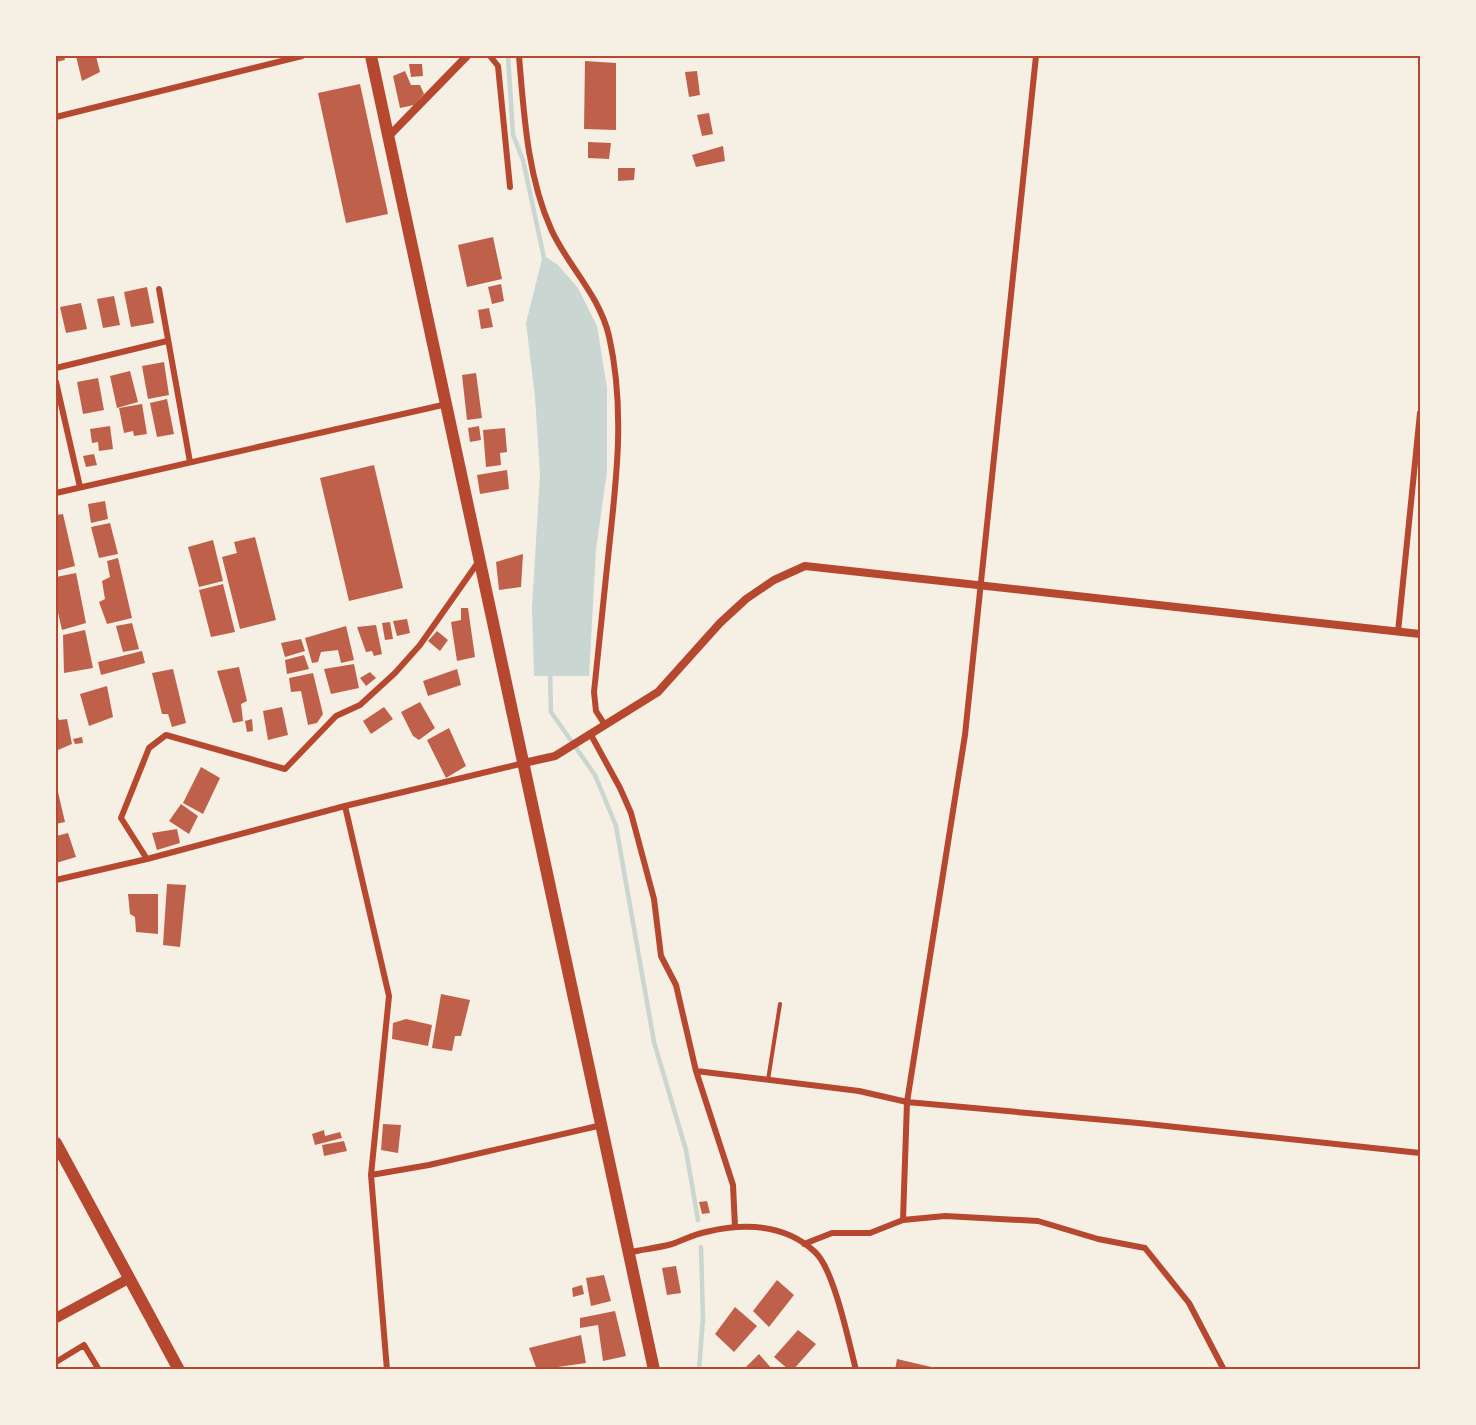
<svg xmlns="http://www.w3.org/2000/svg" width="1476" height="1425" viewBox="0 0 1476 1425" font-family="'Exo 2',sans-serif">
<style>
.water{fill:#c9d6d2}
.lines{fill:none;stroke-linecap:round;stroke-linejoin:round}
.stream{stroke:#c9d6d2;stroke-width:4.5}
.building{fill:#bf614a}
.service{stroke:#b5482f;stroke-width:4}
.minor{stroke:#b5482f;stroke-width:6}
.tertiary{stroke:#b5482f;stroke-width:8}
.primary{stroke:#b5482f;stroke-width:10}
.trunk{stroke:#b5482f;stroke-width:12}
.neatline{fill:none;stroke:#b5482f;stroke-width:2}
</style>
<rect width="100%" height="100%" fill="#f6efe4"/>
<path class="water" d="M543,255L558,265L578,288L597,326L607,388V471L596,550L589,676H534L532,608L540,474L535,397L526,323Z"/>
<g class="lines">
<path class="stream" d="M508,56L513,135L523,160L544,258
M550,672L551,712L595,775L616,826L654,1042L686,1150L698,1220
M699,1370L703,1318L701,1247"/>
</g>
<path class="building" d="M56,56H64L65,60L56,62Z
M76,56H96L100,72L82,81Z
M585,61L616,63V130L584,129Z
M409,64H422L423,76L411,77Z
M405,71L411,85H420L424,94L414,105L400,108L393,76Z
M697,71L700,95L689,97L685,72Z
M360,84L388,214L346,223L318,93Z
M709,113L713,134L702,136L697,115Z
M588,142L611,143L609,159L588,158Z
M723,146L725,161L696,167L692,155Z
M618,168H635L634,180L618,181Z
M493,237L502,279L467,287L458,245Z
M501,284L504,301L492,304L488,287Z
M147,287L154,323L131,327L124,292Z
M114,296L120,325L103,328L97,299Z
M81,303L87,329L66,333L60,307Z
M489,308L493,327L481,329L478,310Z
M164,362L169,395L148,399L142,366Z
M130,371L138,402L117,408L110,376Z
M476,373L482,418L467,420L462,375Z
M98,378L104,410L83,414L77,382Z
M167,399L174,434L157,437L150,403Z
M142,404L147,434L134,436L133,431L124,433L119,408Z
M110,426L113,449L99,451L98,442L92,443L90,429Z
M479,426L481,440L470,442L468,428Z
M505,428L507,452L500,453L501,465L486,467L483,430Z
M94,454L97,465L86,467L83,456Z
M374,465L403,588L349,601L320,478Z
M507,470L509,489L480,494L477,475Z
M105,501L108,519L91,523L88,504Z
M63,514L75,566L56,571V515Z
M110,523L118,554L99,558L91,527Z
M255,537L276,620L240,629L222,557L237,553L234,542Z
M213,540L223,581L199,587L188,547Z
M523,554L521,587L499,590L496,562Z
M118,558L132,618L107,624L99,602L105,599L102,581L110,577L107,561Z
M76,573L86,623L62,630L56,604V577Z
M223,584L235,632L211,637L199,590Z
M461,608H468L475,657L457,661L451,622L461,620Z
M407,619L410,633L397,636L393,621Z
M390,622L393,639L385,640L382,623Z
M132,623L139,649L123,652L116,626Z
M376,625L382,654L374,656L372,651L366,652L357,627Z
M346,626L354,660L341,663L338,650L321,652L318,662L312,663L305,638Z
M85,630L93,668L64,673L63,635Z
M437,631L448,640L440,651L428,641Z
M301,639L305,651L285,657L281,643Z
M142,651L145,663L101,675L98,662Z
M304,655L309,669L287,674L285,660Z
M354,664L359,688L331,694L324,669Z
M239,667L247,701L241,704L243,721L233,723L217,671Z
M173,669L186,723L172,727L168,714H162L152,673Z
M457,669L461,685L428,696L423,681Z
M370,672L376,678L366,686L360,678Z
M313,673L323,714L317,723L308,725L301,691L291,692L289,678Z
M107,686L113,717L89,726L80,694Z
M420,702L435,728L419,740L413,736L401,712Z
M282,707L288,735L268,740L263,711Z
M384,707L393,719L371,734L363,721Z
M56,712L59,720L67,719L72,744L58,750Z
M252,719L253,731L247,732L245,721Z
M449,728L466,766L446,778L427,740Z
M82,737L83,743L75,744L73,739Z
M201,767L220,778L203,814L183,803Z
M58,792L65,822L56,824V793Z
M181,804L198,816L189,834L169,821Z
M177,829L180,843L157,850L152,833Z
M68,833L76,857L56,863V836Z
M167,884L186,885L180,947L163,945Z
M128,894H158V934L136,932L135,917L130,914Z
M441,994L470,1000L461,1036H455L452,1051L432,1048Z
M406,1019L432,1025L428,1046L392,1039L393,1023Z
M383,1124L401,1125L398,1153L381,1150Z
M324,1130L325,1136L340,1132L342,1138L315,1145L312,1134Z
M344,1141L347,1151L324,1156L322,1145Z
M707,1201L710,1213L702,1214L699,1202Z
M676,1266L681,1293L667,1295L662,1268Z
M604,1275L611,1301L591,1306L586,1278Z
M777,1280L794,1295L769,1327L753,1311Z
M582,1285L584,1294L573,1297L572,1288Z
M735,1307L757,1326L734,1352L715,1334Z
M615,1311L626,1356L603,1361L598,1325L580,1328V1318Z
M798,1330L816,1344L793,1370H789L774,1357Z
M581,1335L586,1363L537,1370L529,1348Z
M759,1354L773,1370H743Z
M897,1359L940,1369V1370H895Z"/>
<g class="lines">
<path class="service" d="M768,1080L780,1004"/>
<path class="minor" d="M490,56L498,66L510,187
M519,56C524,114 527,175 551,229C567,265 599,294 609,336C625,407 617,476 609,548C604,596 599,644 594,692L596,711L605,725
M56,117L302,56
M159,289L190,462
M56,368L167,341
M56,382L80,487
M56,493L447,404
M1398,632L1420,413
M591,735L620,788L631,813L654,899L661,956L676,985L696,1071L733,1185L735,1227
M345,806L389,996L371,1175L387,1370
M147,859L121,818L149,748L166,735L285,769L336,716L360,705L395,673L420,645L479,561
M56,880L147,859L345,806L524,763
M696,1071L859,1091L907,1102L1138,1123L1420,1153
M371,1175L429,1165L602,1125
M903,1220L907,1102L965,735L1036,56
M804,1244L832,1233H870L903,1220L945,1216L1038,1221L1098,1239L1145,1248L1189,1303L1224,1370
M631,1252C644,1249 658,1248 672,1244C683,1240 695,1234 706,1232C744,1223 785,1224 815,1252C834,1269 849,1343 856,1370
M56,1362L84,1345L99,1370"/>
<path class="tertiary" d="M388,137L467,56
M524,763L555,756L658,692L720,623L746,599L774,580L805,566L1420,634"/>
<path class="primary" d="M56,1318L128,1279"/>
<path class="trunk" d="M371,56L654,1370
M56,1143L179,1370"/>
</g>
<rect width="1476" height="1425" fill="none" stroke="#f6efe4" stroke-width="114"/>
<rect x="57" y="57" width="1362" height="1311" class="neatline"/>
</svg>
